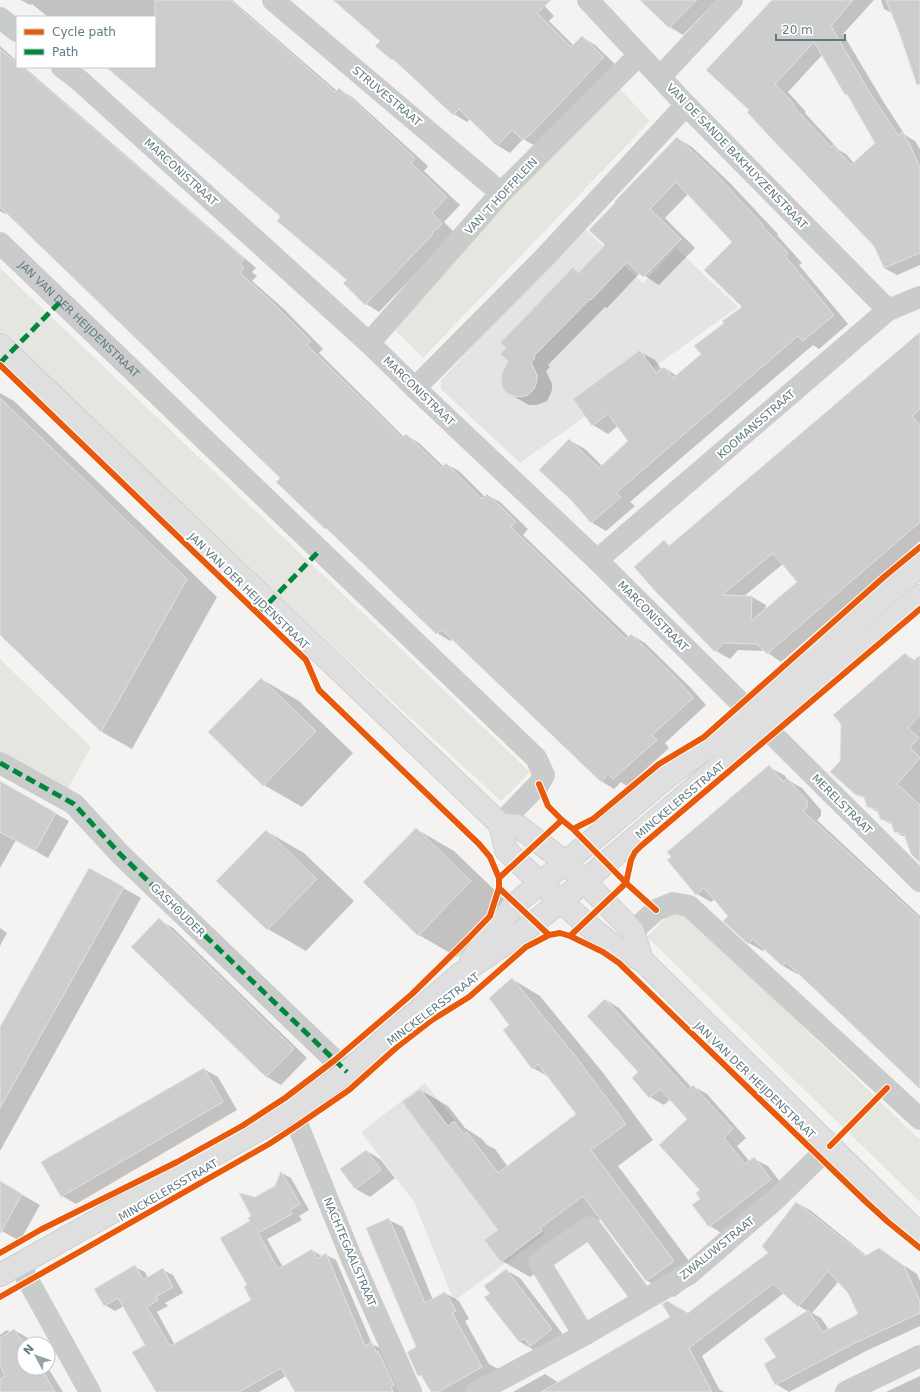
<svg xmlns="http://www.w3.org/2000/svg" width="920" height="1392" viewBox="0 0 920 1392" font-family="'DejaVu Sans',sans-serif">
<style>
.built{fill:#e4e4e3}
.green{fill:#e4e6df}
.shadow{fill:#0003;fill-rule:evenodd}
.building{fill:#cccecd;stroke:#e2e2e1;fill-rule:evenodd}
.lines{fill:none;stroke-linecap:round;stroke-linejoin:round}
.major-casing{stroke:#cfd0cf;stroke-width:24}
.minor{stroke:#cacccc;stroke-width:22}
.major{stroke:#dfdfe0;stroke-width:22}
.quiet{stroke:#00873e;stroke-width:5;stroke-dasharray:10 5;stroke-linecap:butt}
.cycleway-casing{stroke:#fff;stroke-width:8}
.cycleway{stroke:#e8590c;stroke-width:6}
.labels{text-anchor:middle;stroke-width:4;stroke-linejoin:round;paint-order:stroke}
.street-label{font-size:11px;fill:#617a83;stroke:#fff}
</style>
<rect width="100%" height="100%" fill="#f4f3f1"/>
<path class="built" d="M583,227L643,283L676,248L738,307L520,463L441,389V380Z
M425,1083L545,1234L454,1301L414,1202L361,1132Z"/>
<path class="green" d="M617,86L650,121L423,358L391,326Z
M0,268L530,772L501,801L354,666L0,333Z
M0,659L91,747L66,792L0,754Z
M669,915H682L704,931L920,1140V1202L647,937Z"/>
<path class="shadow" d="M21,0H232L337,91L339,89L352,97L428,166L424,171L460,205L444,222L454,232L446,242L379,312L366,304L348,280L281,217L107,67H155V17H48L32,4L30,5Z
M335,0H539L554,16L549,21L574,46L582,37L595,45L616,65L537,147L523,139L510,153L497,145L470,119L467,122L454,114L398,63L392,59L381,41Z
M648,0H717L683,35L670,27L649,7Z
M774,0H874L843,34L883,101L905,135L915,141L920,149V265L897,275L884,268L875,246L750,110ZM823,54L846,94L850,97L876,143L854,163L846,154L839,150L805,113L806,112L788,92Z
M881,0H920V82L911,66L892,13L884,9Z
M0,46L17,61V67H24L256,268L252,272L257,276L252,281L284,309L323,349L319,353L404,437L406,435L419,443L443,466L446,464L459,471L485,497L487,495L500,502L528,529L523,535L629,637L632,635L645,643L691,688L706,705L665,743L669,748L627,786L621,782L614,789L601,781L453,639L450,641L437,633L332,532L326,528L278,482L282,478L7,212L5,214L0,211Z
M677,138L692,147L730,183L778,234L777,235L802,263L799,265L848,324L819,349L813,345L771,381L630,502L635,506L606,531L591,522L569,440L585,449L602,466L629,441L618,426L608,434L593,425L640,352L655,360L662,370L665,368L677,376L703,355L744,307L734,242L688,194L665,218L695,248L659,285L640,273L607,308L605,307L548,365L550,367L546,371L552,384V390L550,395L547,401L537,405H529L513,396L573,269L580,273L606,245Z
M920,333V541L781,662L765,651L738,650L730,659L716,651L664,542L672,546ZM783,564L798,582L765,610L766,605L752,597H743Z
M0,393L14,401L217,597L132,749L102,732L0,633Z
M905,654L920,664V853L907,838L895,832L893,825L881,819L879,813L868,806L866,799L856,794L841,761Z
M261,679L299,701L353,753L302,807L264,785Z
M769,767L784,775L788,780L802,788L821,810V816L817,820L920,916V1088L798,973L797,974L783,966L765,949L763,951L749,943L715,899L711,902L697,894Z
M0,782L69,821L48,858L16,840L0,868Z
M416,829L454,851L508,903L457,957L419,935Z
M266,831L304,853L354,901L306,951L268,929L218,881Z
M89,869L141,898L0,1151V1029Z
M159,920L173,928L307,1058L281,1085L267,1077L133,947Z
M0,928L7,933L0,946Z
M512,979L540,996L604,1074L653,1140L618,1166L701,1277L674,1297L646,1280L601,1219L567,1244L570,1247L530,1277L502,1261L499,1230L420,1090L448,1106L465,1128L482,1139L487,1145L495,1149L508,1167L577,1115L549,1077L533,1068L511,1025Z
M606,1000L619,1008L692,1088L693,1086L707,1094L746,1138L737,1146L750,1162L754,1159L768,1166L784,1187L723,1234L710,1226L702,1199V1191L689,1119L671,1099L664,1105L650,1097L633,1078L639,1072Z
M204,1069L218,1077L237,1110L76,1204L62,1196Z
M367,1151L380,1159L395,1178L370,1197L356,1189L342,1170Z
M282,1173L291,1178L309,1210L299,1216L302,1220L267,1239L283,1267L312,1250L323,1257L326,1255L336,1260L372,1344L382,1349L403,1392H296L286,1376L259,1392H157L147,1346L124,1306L115,1311L105,1305L135,1267L145,1272L148,1278L163,1270L173,1275L183,1293L165,1303L168,1306L157,1312L175,1345L252,1300L249,1285L251,1221L255,1198L276,1186Z
M0,1182L40,1205L20,1241L0,1230Z
M797,1203L810,1210L867,1256L879,1249L917,1274L920,1281V1326L866,1351L789,1392L776,1384L777,1358L807,1311L799,1306L784,1293L702,1356L719,1389L724,1392H513L545,1374L559,1383L688,1314L769,1253ZM839,1281L849,1292L860,1315L829,1330L821,1318L812,1313Z
M389,1220L403,1227L433,1300L445,1293L459,1301L469,1319L465,1321L489,1364L498,1369L488,1379L465,1392H432L417,1347Z
M506,1270L520,1278L565,1337L544,1353L536,1348L534,1350L520,1342L491,1294Z
M7,1330L11,1333L14,1330L28,1338L32,1344H24V1368H48L63,1392H0V1335Z
M920,1376V1392H886Z"/>
<path class="building" d="M155,0H230L335,92L339,88L355,102L415,158L411,163L447,197L432,213L442,224L432,233L433,234L365,305L343,283L347,280L277,221L280,217L279,215L106,67H155Z
M333,0H551L537,13L571,47L582,36L604,57L531,134L523,140L512,130L497,146L459,109L453,115L393,59L392,60L375,46L380,41Z
M640,0H697L669,28Z
M772,0H853L831,26L870,93L898,135L902,132L909,143L920,168V253L884,268L874,246L771,138L747,112L749,110L706,70ZM814,42L845,95L847,94L875,143L851,165L833,145L831,147L793,106L794,104L775,84Z
M886,0H920V84L917,85L899,32Z
M0,49L17,63V67H22L244,259L240,264L244,268L240,273L271,301L311,341L307,345L402,438L406,434L441,468L446,463L482,499L487,494L516,521L511,527L626,639L631,634L678,680L693,698L652,735L657,740L613,779L608,774L601,782L442,630L436,634L326,528L325,529L276,482L280,478L0,207Z
M677,137L715,173L763,225L762,226L788,253L785,256L834,315L803,341L798,336L756,372L616,493L621,497L591,523L572,501L539,470L569,439L599,468L628,441L608,414L592,426L573,399L640,350L656,373L664,367L673,378L701,354L694,346L724,323L722,321L742,307L704,270L732,242L676,182L650,209L681,239L643,277L627,262L591,300L590,299L534,356L535,358L531,362L537,375V381L534,389L528,395L522,397L513,396L505,392L502,387L501,380L502,373L508,361L500,354L506,348L500,343L573,267L578,273L605,245L589,230L615,203L614,202Z
M920,332V409L912,416L920,425V522L767,654L757,644L724,643L715,652L657,593L634,567L664,540L669,546ZM773,553L797,582L751,621L752,596L722,595Z
M0,398L187,579L101,732L0,635Z
M905,653L912,662L920,655V715L908,728L919,738L910,747L920,758L897,784L920,805V863L911,854L904,834L894,832L891,822L880,819L877,809L867,807L864,797L856,795L830,772L840,761L841,724L833,715Z
M261,678L316,731L263,786L208,732Z
M769,765L783,782L787,778L807,801V808L803,811L920,919V1089L786,962L782,966L753,939L748,944L723,921L728,916L704,888L696,895L667,860L671,857L667,852Z
M0,781L56,813L35,851L0,832Z
M416,828L471,881L418,936L363,882Z
M266,830L317,879L267,930L216,881Z
M89,868L124,887L0,1108V1027Z
M159,918L294,1049L266,1077L131,947Z
M512,978L576,1057L626,1124L591,1150L674,1261L646,1281L583,1196L540,1228L542,1231L501,1262L484,1240L498,1230L402,1102L420,1089L448,1126L454,1121L464,1134L467,1132L498,1173L576,1114L538,1064L532,1069L503,1030L509,1025L489,998Z
M605,999L688,1090L693,1085L733,1129L724,1138L745,1164L754,1157L771,1179L709,1227L692,1205L700,1199L696,1193L700,1190L659,1145L687,1119L660,1089L649,1098L632,1078L638,1072L587,1016Z
M204,1068L223,1102L61,1197L41,1162Z
M366,1150L381,1170L355,1189L340,1169Z
M281,1171L300,1204L290,1210L292,1214L258,1233L278,1269L312,1249L317,1259L326,1253L365,1346L372,1342L376,1352L378,1351L394,1385L391,1386L393,1392H295L281,1368L239,1392H156L132,1352L145,1345L118,1298L104,1306L94,1289L135,1265L143,1280L163,1268L173,1287L156,1297L158,1300L147,1307L170,1346L251,1300L244,1287L247,1285L220,1238L250,1221L248,1218L251,1216L239,1193L255,1197L275,1186Z
M0,1181L22,1194L0,1234Z
M796,1202L865,1256L879,1248L904,1266L920,1301V1313L853,1344L775,1385L764,1364L776,1357L764,1339L808,1310L823,1332L858,1314L848,1293L828,1271L798,1307L773,1284L689,1348L712,1392H541L670,1317L662,1304L667,1301L688,1313L710,1296L768,1253L762,1246Z
M389,1218L425,1303L445,1292L456,1311L452,1313L482,1367L438,1392H431L421,1375L418,1376L407,1352L416,1347L366,1228Z
M506,1269L552,1329L530,1346L524,1338L519,1342L484,1297L490,1294L484,1286Z
M14,1329L20,1339L21,1338L25,1344L24,1368H41L55,1392H0V1379L5,1376L0,1365V1338Z"/>
<g class="lines">
<defs>
<path id="major" d="M0,345L500,824L506,850L540,883L584,922L616,948L642,960L911,1226L920,1233
M500,824L518,826L566,863L633,931L642,960
M471,960L515,904L602,832L668,776L719,739L920,566
M0,1275L292,1111L347,1072L459,975L522,932L560,902L920,596"/>
</defs>
<use href="#major" class="major-casing"/>
<g class="minor">
<path d="M273,0L501,193"/>
<path d="M588,0L686,105L888,310"/>
<path d="M0,18L17,31"/>
<path d="M62,67L79,80L369,343L415,388L597,560L920,881"/>
<path d="M661,76L732,0"/>
<path id="s1" d="M0,243L536,758L544,775L539,784L500,824"/>
<path d="M369,343L501,193L639,55"/>
<path d="M415,388L545,257L686,105"/>
<path d="M597,560L888,310L920,297"/>
<path d="M0,763L74,804L121,855L347,1072"/>
<path d="M633,931L656,910L673,903L689,906L920,1119"/>
<path d="M292,1111L351,1257L411,1392"/>
<path d="M19,1264L90,1392"/>
<path d="M584,1335L539,1262L590,1227L644,1300"/>
<path d="M477,1392L584,1335L689,1274L776,1199L830,1146"/>
<path d="M846,1392L920,1356"/>
</g>
<use href="#major" class="major"/>
<path class="quiet" d="M0,363L60,302
M258,614L320,550
M0,763L74,804L121,855L347,1072"/>
<defs>
<path id="cycleway" d="M0,365L306,660L319,690L479,844L490,857L499,878
M539,784L548,806L562,820L573,829L626,883L656,910
M573,829L593,819L659,764L704,737L885,576L920,547
M499,888L549,935
M570,936L603,952L619,963L865,1201L888,1222L920,1248
M830,1146L887,1088
M0,1253L42,1229L177,1162L242,1126L285,1098L335,1060L412,994L468,939L490,916L499,888V878L562,820
M0,1297L269,1144L298,1125L349,1090L396,1048L432,1020L469,997L526,947L549,935L560,933L570,936L626,883L631,860L635,852L641,846L920,609"/>
</defs>
<use href="#cycleway" class="cycleway-casing"/>
<use href="#cycleway" class="cycleway"/>
</g>
<g class="labels">
<g class="street-label">
<text transform="translate(387 96) rotate(40)" y="4">STRUVESTRAAT</text>
<text transform="translate(737 156) rotate(46)" y="4">VAN DE SANDE BAKHUYZENSTRAAT</text>
<text transform="translate(181 172) rotate(42)" y="4">MARCONISTRAAT</text>
<text transform="translate(501 196) rotate(-47)" y="4">VAN 'T HOFFPLEIN</text>
<text dy="4" stroke="none"><textPath href="#s1" startOffset="110">JAN VAN DER HEIJDENSTRAAT</textPath></text>
<text transform="translate(419 391) rotate(44)" y="4">MARCONISTRAAT</text>
<text transform="translate(756 424) rotate(-41)" y="4">KOOMANSSTRAAT</text>
<text transform="translate(249 591) rotate(44)" y="4">JAN VAN DER HEIJDENSTRAAT</text>
<text transform="translate(653 616) rotate(45)" y="4">MARCONISTRAAT</text>
<text transform="translate(680 800) rotate(-40)" y="4">MINCKELERSSTRAAT</text>
<text transform="translate(842 804) rotate(45)" y="4">MERELSTRAAT</text>
<text transform="translate(178 910) rotate(44)" y="4">GASHOUDER</text>
<text transform="translate(433 1009) rotate(-37)" y="4">MINCKELERSSTRAAT</text>
<text transform="translate(755 1080) rotate(44)" y="4">JAN VAN DER HEIJDENSTRAAT</text>
<text transform="translate(168 1190) rotate(-30)" y="4">MINCKELERSSTRAAT</text>
<text transform="translate(717 1248) rotate(-39)" y="4">ZWALUWSTRAAT</text>
<text transform="translate(350 1252) rotate(67)" y="4">NACHTEGAALSTRAAT</text>
</g>
</g>
<rect x="16" y="16" width="140" height="52" fill="#ffffff" stroke="#c0cacd"/>
<rect x="24" y="29" width="20" height="6" fill="#e8590c" stroke="#c0cacd"/>
<text x="52" y="36" font-size="12" fill="#617a83">Cycle path</text>
<rect x="24" y="49" width="20" height="6" fill="#00873e" stroke="#c0cacd"/>
<text x="52" y="56" font-size="12" fill="#617a83">Path</text>
<g transform="translate(36 1356) rotate(311)"><circle r="19" fill="#ffffff" stroke="#c0cacd"/>
<path d="M0-3L7 15L0 10L-7 15Z" fill="#94a4aa"/>
<text y="-6" font-size="11" font-weight="bold" text-anchor="middle" fill="#617a83">N</text>
</g>
<path d="M776 34v6h69v-6" fill="none" stroke="#617a83" stroke-width="2"/>
<text x="782" y="34" font-size="12" fill="#617a83" stroke="#ffffff" stroke-width="3" paint-order="stroke">20 m</text>
</svg>
